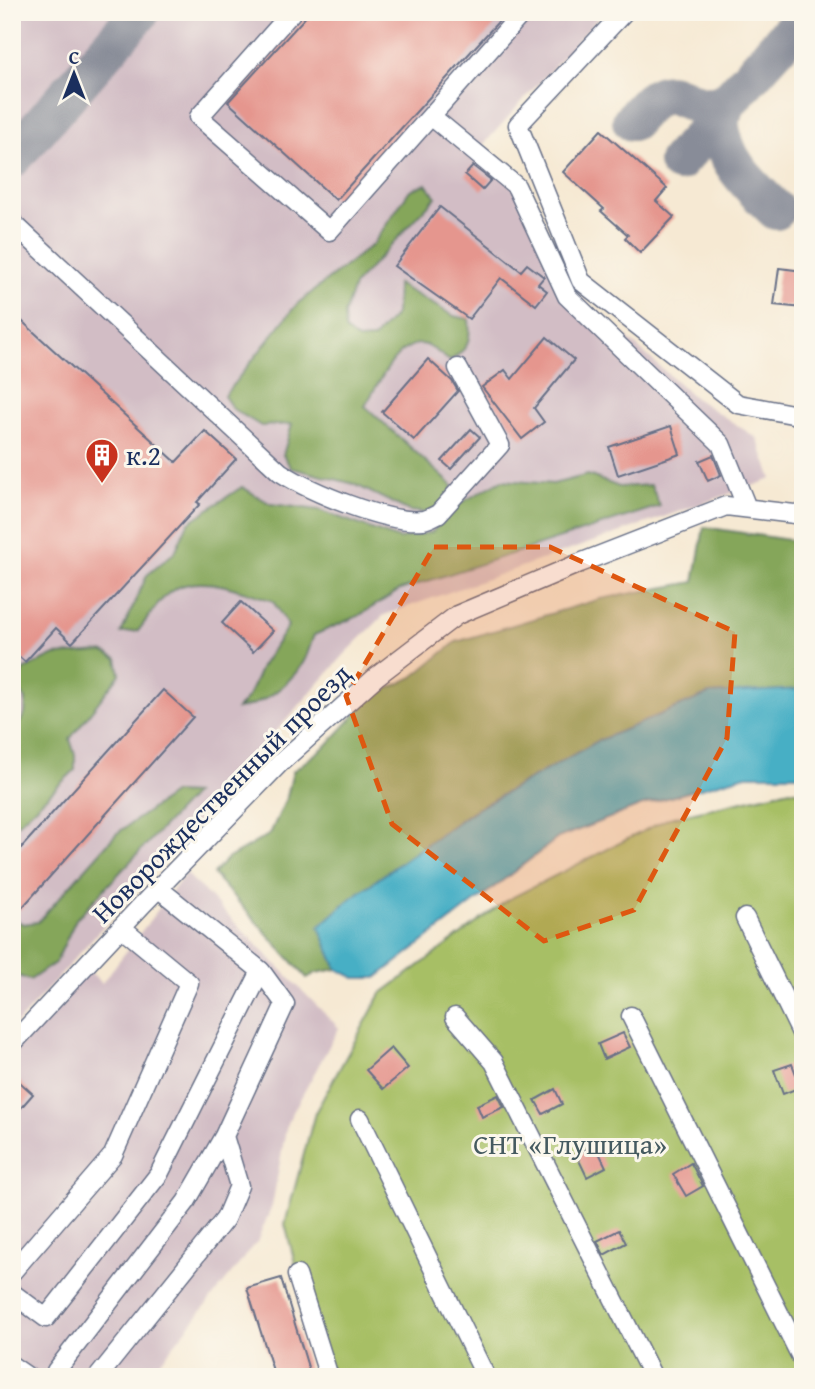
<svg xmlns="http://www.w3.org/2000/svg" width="815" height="1389" viewBox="0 0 815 1389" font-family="'Gentium Book Plus',serif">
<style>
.industrial{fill:#d2bdc5}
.green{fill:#a7bf65;stroke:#617762;stroke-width:2}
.forest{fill:#85a65a;stroke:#506a5c;stroke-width:2}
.water{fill:#46afc5;stroke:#306f92;stroke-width:2}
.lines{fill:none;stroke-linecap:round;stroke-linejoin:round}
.taxiway{stroke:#888c98;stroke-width:40}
.building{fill:#e5968e}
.minor-casing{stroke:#687087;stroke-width:21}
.minor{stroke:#fff;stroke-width:18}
.marked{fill:#de5710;fill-opacity:0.2;stroke:#de5710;stroke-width:5;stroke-dasharray:14 9;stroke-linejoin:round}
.labels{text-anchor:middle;stroke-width:6;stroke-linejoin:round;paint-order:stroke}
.poi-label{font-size:28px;fill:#1b2f5e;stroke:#fbf7ec;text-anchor:start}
.street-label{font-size:28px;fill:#1b2f5e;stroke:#fbf7ec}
.park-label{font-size:28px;fill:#455a60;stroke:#fbf7ec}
</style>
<rect width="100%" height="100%" fill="#fbf7ec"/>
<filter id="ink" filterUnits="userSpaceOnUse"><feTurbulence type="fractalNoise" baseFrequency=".0143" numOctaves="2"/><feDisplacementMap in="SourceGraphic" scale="14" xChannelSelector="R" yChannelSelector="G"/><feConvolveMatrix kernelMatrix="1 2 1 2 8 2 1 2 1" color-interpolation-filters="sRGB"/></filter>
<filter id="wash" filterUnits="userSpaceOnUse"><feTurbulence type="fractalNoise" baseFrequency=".00686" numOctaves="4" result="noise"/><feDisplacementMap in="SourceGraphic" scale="28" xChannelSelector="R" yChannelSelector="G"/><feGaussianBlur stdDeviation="1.57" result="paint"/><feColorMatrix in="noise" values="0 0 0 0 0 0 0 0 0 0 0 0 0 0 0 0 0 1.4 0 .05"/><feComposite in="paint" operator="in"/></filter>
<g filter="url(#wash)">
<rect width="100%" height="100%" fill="#f6e9d3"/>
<path class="industrial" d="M22,12H603L483,145L522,178L574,291L695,398L757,438L772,479L384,615L345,654L12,1029V23Z
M186,873L339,1028L287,1123L272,1206L257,1242L148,1377H42L12,1357V1052L87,969L102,983Z"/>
<path class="green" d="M790,790L803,792V1377H324L285,1224L315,1113L381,994L509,899L669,818Z"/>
<path class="forest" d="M426,184L436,197L355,284L344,314L345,330L358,340L373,339L396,314L397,284L454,316L469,319C471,342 469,348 450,361C443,357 434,348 426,345C399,336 377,387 365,406L453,486L438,514L409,511L354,484L291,468L283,455L292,424L261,426L233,409L224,396L297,304L373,244L410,190Z
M588,475L619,487L651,485L660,506L400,590L358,616L314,635C310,645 307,658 301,666C286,687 262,705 237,709L248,697L261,667L288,626L273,601C244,592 198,571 170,592C158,601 148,619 138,631L121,633L147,575L175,552L188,523L242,487L271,504L319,510L399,539L432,532L459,504L502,480L553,484Z
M704,527L803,542V689L709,694L598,741L472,811L350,899L320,927L337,969L316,973L307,978L213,874L227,859L270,834L287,797L293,771L327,745L371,697L413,677L456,642L600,599L694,582Z
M104,652L117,659L120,674L70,739L75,755V770L12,829V735L25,714L26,700L17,685L23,670L55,655Z
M174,793L194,794L76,919L56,962L30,980L12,974V918L23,924L38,922L116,834Z"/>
<path class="water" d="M803,689V775H746L640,806L558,838L376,978H355L337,969L319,927L350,899L472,812L598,741L709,694Z"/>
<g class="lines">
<path class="taxiway" d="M719,117C720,158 748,184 776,210
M632,121C638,115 644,107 651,101C679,78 694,122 729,100
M12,158L140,12
M678,162L719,117L729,100L803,18"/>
</g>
<g id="blocks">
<path class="building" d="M310,12H507L336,200L228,102Z
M601,130L667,188L656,201L674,217L640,253L625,238L628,235L601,211L604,209L563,172Z
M473,166L491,180L482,190L465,175Z
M440,207L521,271L527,264L544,277L538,284L547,291L536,305L501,278L469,319L394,266Z
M779,268L803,271V308L774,305Z
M12,312L176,462L205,431L236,459L197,502L200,504L72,643L56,628L25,662L12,650Z
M547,337L574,360L534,408L544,422L522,439L482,387L505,370L512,379Z
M428,359L452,381L458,391L414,440L382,412Z
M671,426L680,454L618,475L609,447Z
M471,429L480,437L451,469L442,461Z
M713,455L721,475L708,481L699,461Z
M241,602L273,631L253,652L222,623Z
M163,690L193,717L20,910L12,903V858Z
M623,1033L630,1047L604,1059L598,1044Z
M391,1048L408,1068L383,1089L366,1070Z
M792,1064L801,1087L783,1094L774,1070Z
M12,1075L33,1094L12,1118Z
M555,1089L562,1104L543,1114L535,1100Z
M498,1095L504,1107L482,1117L477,1105Z
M595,1144L606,1167L587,1177L576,1154Z
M691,1163L703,1186L686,1196L673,1174Z
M619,1230L626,1243L604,1255L597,1241Z
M281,1278L311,1377H275L247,1288Z"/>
</g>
</g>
<g filter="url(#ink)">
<use href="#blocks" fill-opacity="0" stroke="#687087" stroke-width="2"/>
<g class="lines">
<defs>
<path id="minor" d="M292,12L199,117L329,231L523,12
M624,12L518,125L581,281L738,404L803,416
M431,116L516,186L567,296L721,444L747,508
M12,222L280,472C311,492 387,524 423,520C429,519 433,516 438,514L500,445L458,368
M745,918L803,1037
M631,1016L803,1361
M455,1017L494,1062L653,1377
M12,1044L142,905L280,763L377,676L457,615L580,563L726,506L803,515
M360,1119L486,1377
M12,1272L113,1155L189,983L121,927
M297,1275L329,1377
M12,1293L46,1318L159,1174L261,971L158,888
M12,1366L28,1377
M56,1371L186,1202L224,1136
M98,1377L225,1219L239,1186L224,1136L285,1004L261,971"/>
</defs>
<use href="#minor" class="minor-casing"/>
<use href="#minor" class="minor"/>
</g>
</g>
<path class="marked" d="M434,547H550L735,632L727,738L634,910L544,941L392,824L346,696Z"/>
<defs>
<symbol id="building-pin" viewBox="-11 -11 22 30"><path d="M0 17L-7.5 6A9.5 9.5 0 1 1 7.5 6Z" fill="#c8321e" stroke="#fbf7ec"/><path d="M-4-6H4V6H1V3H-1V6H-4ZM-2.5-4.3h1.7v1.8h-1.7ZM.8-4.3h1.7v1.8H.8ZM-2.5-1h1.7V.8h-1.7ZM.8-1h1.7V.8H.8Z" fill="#fff"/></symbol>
</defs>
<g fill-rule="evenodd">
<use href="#building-pin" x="83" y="436" width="38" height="52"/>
</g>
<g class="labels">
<g class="poi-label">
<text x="126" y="465">к.2</text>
</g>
<g class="street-label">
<text transform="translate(221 793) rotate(-45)" y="10">Новорождественный проезд</text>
</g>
<g class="park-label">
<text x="570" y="1154">СНТ «Глушица»</text>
</g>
</g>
<rect width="815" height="1389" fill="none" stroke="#fbf7ec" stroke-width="42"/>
<g transform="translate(74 74)" stroke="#fbf7ec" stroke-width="5" paint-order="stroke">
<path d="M0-5L12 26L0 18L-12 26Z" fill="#1b2f5e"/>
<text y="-10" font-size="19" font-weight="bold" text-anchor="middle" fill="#1b2f5e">С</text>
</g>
</svg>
